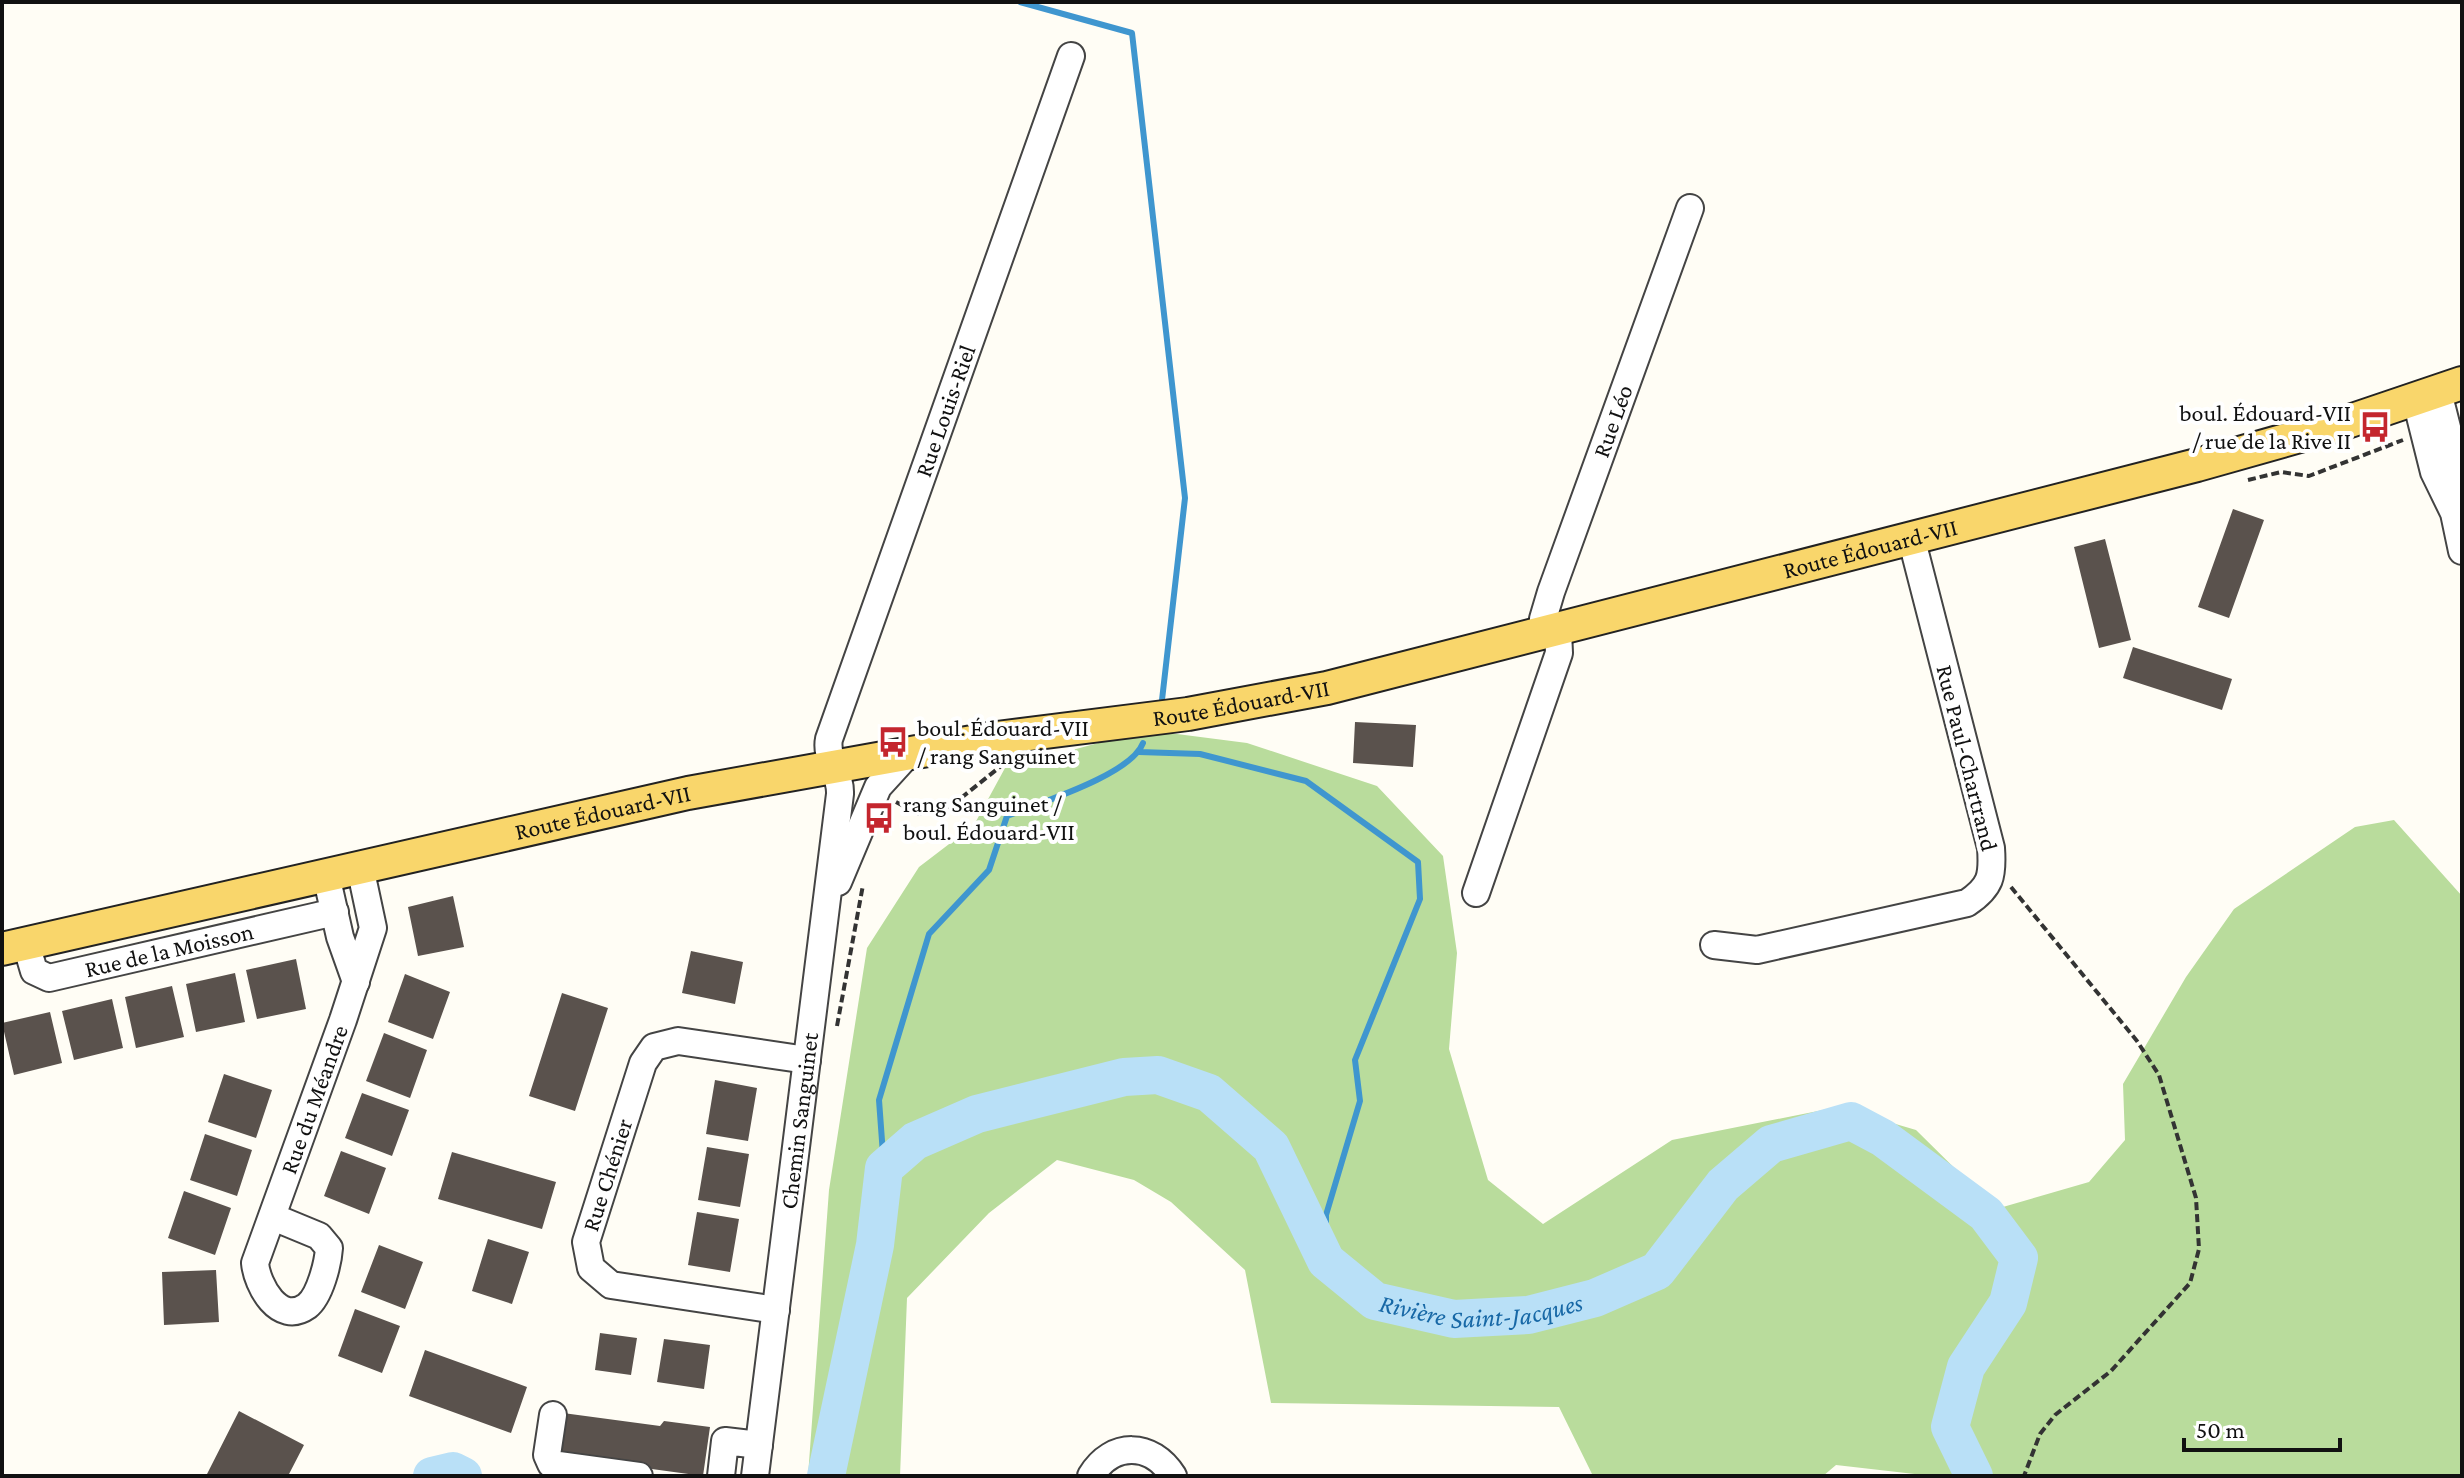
<svg xmlns="http://www.w3.org/2000/svg" width="2464" height="1478" viewBox="0 0 2464 1478" font-family="'Crimson Pro',serif">
<style>
.forest{fill:#b9dc9c}
.lines{fill:none;stroke-linecap:round;stroke-linejoin:round}
.stream{stroke:#3f96cf;stroke-width:6}
.river{stroke:#b9e0f7;stroke-width:38}
.building{fill:#5a524d}
.minor-casing{stroke:#444;stroke-width:30}
.major-casing{stroke:#222;stroke-width:36}
.path{stroke:#333;stroke-width:4;stroke-dasharray:8 4;stroke-linecap:butt}
.minor{stroke:#fff;stroke-width:26}
.major{stroke:#f9d66b;stroke-width:32}
.labels{text-anchor:middle;stroke-width:8;stroke-linejoin:round;paint-order:stroke}
.street-label{font-size:24px;fill:#111;stroke:#fff}
.poi-label{font-size:24px;fill:#111;stroke:#fff;text-anchor:start}
.water-label{font-size:26px;font-style:italic;fill:#1768a6;stroke:#fff}
</style>
<rect width="100%" height="100%" fill="#fffdf5"/>
<path class="forest" d="M1132,734H1177L1247,743L1377,786L1443,856L1457,953L1449,1049L1488,1180L1543,1224L1672,1140L1838,1107L1916,1130L1996,1209L2089,1182L2125,1140L2123,1084L2186,977L2234,909L2355,827L2394,820L2462,896V1476H1932L1836,1465L1823,1476H1593L1559,1407L1271,1403L1245,1270L1171,1202L1134,1180L1057,1160L989,1213L907,1298L900,1476H808L829,1190L867,948L919,867L974,825L1005,768Z"/>
<g class="lines">
<path class="stream" d="M1020,2L1132,33L1185,498L1162,700
M1139,752L1200,754L1306,781L1418,862L1420,899L1355,1060L1360,1101L1326,1215V1261
M884,1168L879,1100L929,934L989,870L1007,816C1039,803 1131,775 1143,743"/>
<g class="river">
<path d="M432,1476L453,1471L463,1476"/>
<path id="s1" d="M826,1476L875,1245L884,1168L915,1141L977,1114L1124,1077L1158,1075L1209,1093L1271,1147L1326,1261L1375,1301L1454,1319L1528,1315L1595,1298L1657,1271L1723,1185L1771,1144L1851,1121L1883,1138L1986,1214L2019,1258L2008,1303L1966,1367L1950,1427L1974,1476"/>
</g>
</g>
<path class="building" d="M2233,509L2264,520L2229,618L2198,607Z
M2105,539L2131,640L2099,648L2074,547Z
M2133,647L2232,679L2222,710L2123,678Z
M1355,722L1416,725L1413,767L1353,763Z
M453,896L464,947L418,956L408,907Z
M691,951L743,962L735,1004L682,993Z
M296,959L306,1009L257,1019L246,970Z
M235,973L245,1022L196,1032L186,984Z
M405,974L450,992L433,1039L388,1022Z
M172,986L184,1037L136,1048L125,997Z
M562,993L608,1008L575,1111L529,1096Z
M112,999L123,1048L74,1060L62,1011Z
M50,1012L62,1063L14,1075L2,1023Z
M384,1033L427,1050L410,1098L366,1081Z
M224,1074L272,1090L256,1138L208,1122Z
M715,1080L757,1088L748,1141L706,1134Z
M362,1093L409,1110L392,1156L345,1138Z
M205,1134L252,1150L237,1196L190,1180Z
M707,1147L749,1154L740,1207L698,1200Z
M341,1151L386,1168L369,1214L324,1196Z
M452,1152L556,1182L542,1229L438,1199Z
M184,1191L231,1208L215,1255L168,1238Z
M697,1212L739,1219L730,1272L688,1265Z
M488,1239L529,1252L512,1304L472,1291Z
M379,1245L423,1262L405,1309L361,1292Z
M216,1270L219,1322L164,1325L162,1272Z
M355,1309L400,1326L382,1373L338,1356Z
M600,1333L637,1338L631,1375L595,1370Z
M664,1339L710,1345L704,1389L657,1382Z
M425,1350L527,1387L511,1433L409,1396Z
M239,1411L304,1445L288,1476H206Z
M563,1413L660,1426L664,1421L710,1427L703,1476L557,1456Z"/>
<g class="lines">
<defs>
<g id="minor">
<path d="M2438,392L2457,467L2454,509"/>
<path d="M2416,400L2434,472L2454,513L2462,551"/>
<path id="s2" d="M1545,635L1543,619L1551,592L1690,208"/>
<path d="M326,875L340,937L356,982"/>
<path d="M838,882L878,787L909,753"/>
<path d="M1476,893L1559,653L1558,631"/>
<path id="s3" d="M26,944L34,971L49,978L335,912"/>
<path d="M1714,945L1757,950L1967,903C1991,887 1993,876 1991,848L1912,541"/>
<path id="s4" d="M273,1217L319,1236L329,1248C328,1263 320,1296 307,1306C279,1326 257,1285 255,1263L343,1020L373,928L360,867"/>
<path id="s5" d="M776,1310L611,1285L591,1268L586,1242L643,1063L654,1047L678,1041L807,1060"/>
<path d="M553,1415L547,1455L551,1464L639,1476"/>
<path d="M721,1476L725,1441L759,1445"/>
<path id="s6" d="M755,1476L840,794C841,774 825,758 829,739L1071,56"/>
<path d="M1091,1476C1112,1441 1152,1442 1173,1476"/>
</g>
<g id="major">
<path id="s7" d="M2,949L688,793L989,739L1188,714L1327,688L2197,465L2335,426L2462,383"/>
</g>
</defs>
<use href="#minor" class="minor-casing"/>
<use href="#major" class="major-casing"/>
<path class="path" d="M2248,480L2281,472L2309,476L2403,440
M896,802L919,814L951,806L1001,766
M2011,887L2137,1041L2159,1075L2196,1198L2199,1249L2190,1283L2111,1371L2055,1415L2040,1434L2024,1476
M837,1026L863,885"/>
<use href="#minor" class="minor"/>
<use href="#major" class="major"/>
</g>
<defs>
<symbol id="bus-bare" viewBox="-9 -9 18 18"><path d="M-5-6H5V4H4V6H2V4H-2V6H-4V4H-5ZM-3.5-4V0h7V-4ZM-3.5 1.2v1.5H-2V1.2ZM2 1.2v1.5H3.5V1.2Z" fill="#c4262e" stroke="#fff" stroke-width="2.5" paint-order="stroke"/></symbol>
</defs>
<g fill-rule="evenodd">
<use href="#bus-bare" x="2353" y="405" width="44" height="44"/>
<use href="#bus-bare" x="871" y="720" width="44" height="44"/>
<use href="#bus-bare" x="857" y="796" width="44" height="44"/>
</g>
<g class="labels">
<g class="street-label">
<text dy="8" stroke="none"><textPath href="#s6" startOffset="1092">Rue Louis-Riel</textPath></text>
<text dy="8" stroke="none"><textPath href="#s2" startOffset="226">Rue Léo</textPath></text>
<text dy="8" stroke="none"><textPath href="#s7" startOffset="1912">Route Édouard-VII</textPath></text>
<text dy="8" stroke="none"><textPath href="#s7" startOffset="1264">Route Édouard-VII</textPath></text>
<text transform="translate(1967 758) rotate(76)" y="8">Rue Paul-Chartrand</text>
<text dy="8" stroke="none"><textPath href="#s7" startOffset="616">Route Édouard-VII</textPath></text>
<text dy="8" stroke="none"><textPath href="#s3" startOffset="168">Rue de la Moisson</textPath></text>
<text dy="8" stroke="none"><textPath href="#s4" startOffset="384">Rue du Méandre</textPath></text>
<text dy="8" stroke="none"><textPath href="#s6" startOffset="358">Chemin Sanguinet</textPath></text>
<text dy="8" stroke="none"><textPath href="#s5" startOffset="290">Rue Chénier</textPath></text>
</g>
<g class="poi-label">
<text x="2351" y="421" text-anchor="end">boul. Édouard-VII<tspan x="2351" dy="28">/ rue de la Rive II</tspan></text>
<text x="917" y="736">boul. Édouard-VII<tspan x="917" dy="28">/ rang Sanguinet</tspan></text>
<text x="903" y="812">rang Sanguinet /<tspan x="903" dy="28">boul. Édouard-VII</tspan></text>
</g>
<g class="water-label">
<text dy="9" stroke="none"><textPath href="#s1" startOffset="1042">Rivière Saint-Jacques</textPath></text>
</g>
</g>
<rect width="2464" height="1478" fill="none" stroke="#111111" stroke-width="8"/>
<path d="M2184 1438v12h156v-12" fill="none" stroke="#111111" stroke-width="4"/>
<text x="2196" y="1438" font-size="24" fill="#111111" stroke="#ffffff" stroke-width="6" paint-order="stroke">50 m</text>
</svg>
